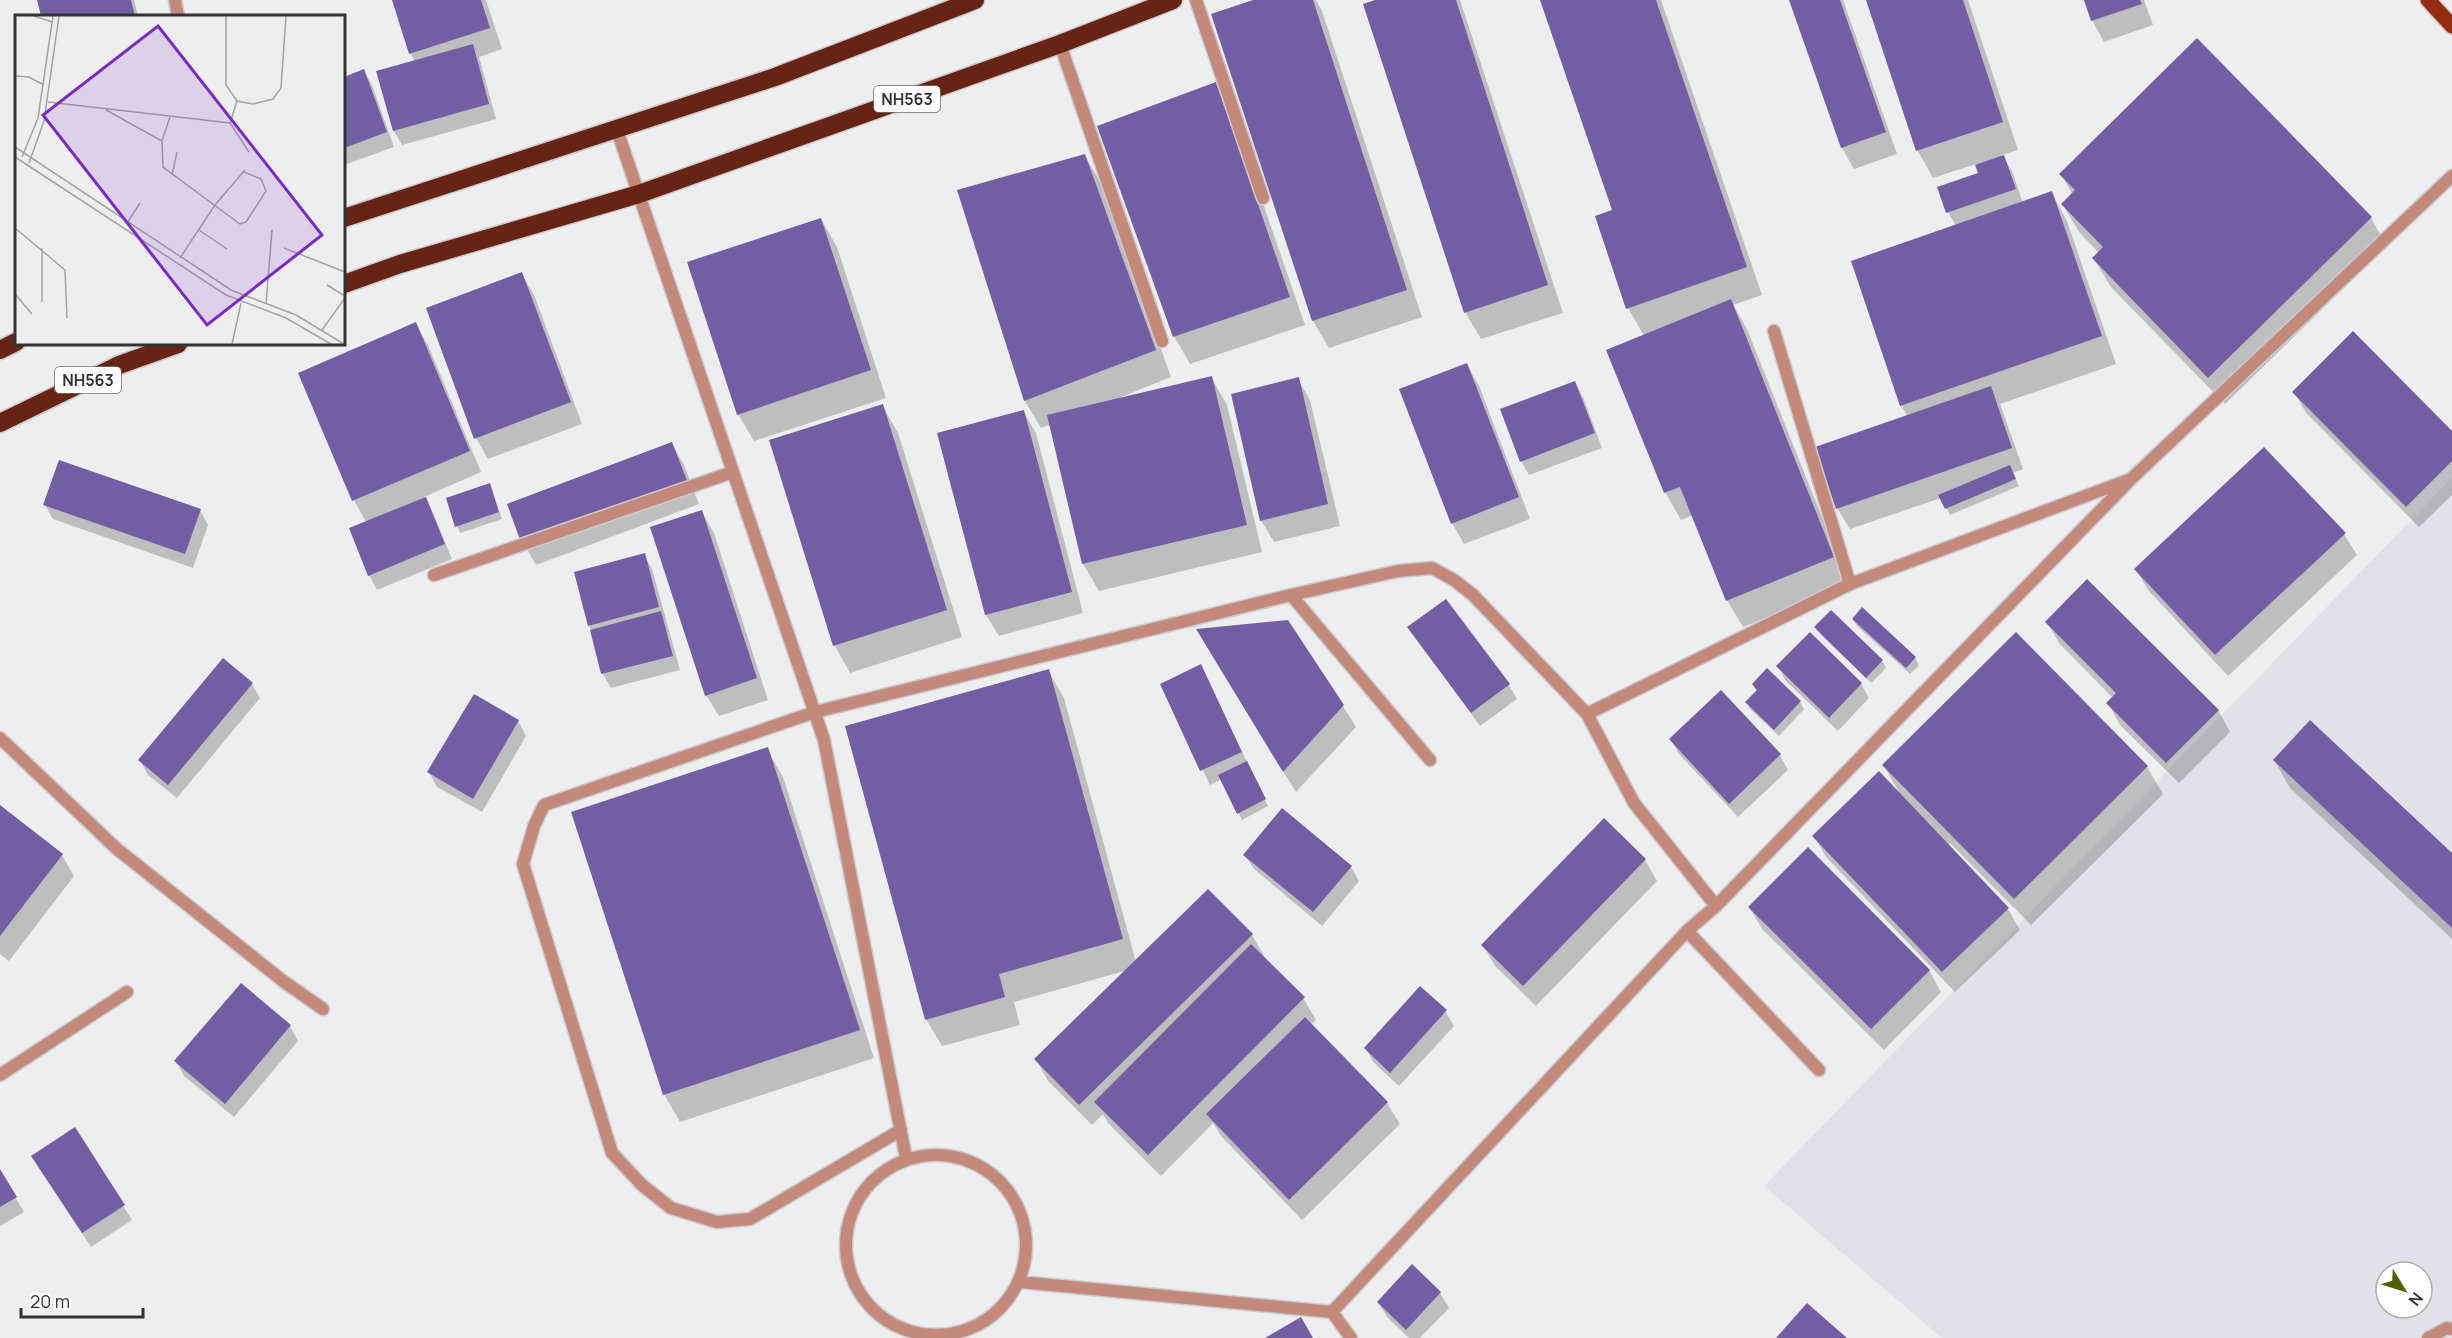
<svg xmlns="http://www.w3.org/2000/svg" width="2452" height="1338" viewBox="0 0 2452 1338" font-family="Manrope,sans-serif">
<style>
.built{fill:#e1e1ea;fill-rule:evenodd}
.shadow{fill:#0003}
.building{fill:#735ea3}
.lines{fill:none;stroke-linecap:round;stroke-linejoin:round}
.lane-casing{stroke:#ccccce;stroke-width:15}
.street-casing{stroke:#ccccce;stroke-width:15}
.primary-casing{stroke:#ccccce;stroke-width:18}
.highway-casing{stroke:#ccccce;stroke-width:21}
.lane{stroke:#c3897a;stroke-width:12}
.street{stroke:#c3897a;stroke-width:12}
.primary{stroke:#932c10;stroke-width:15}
.highway{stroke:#672413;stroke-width:18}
.labels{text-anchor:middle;stroke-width:6;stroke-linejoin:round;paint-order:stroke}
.shield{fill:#fff;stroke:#707070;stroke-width:1.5}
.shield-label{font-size:16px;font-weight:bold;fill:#323233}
.inset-road{fill:none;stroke:#a3a3a4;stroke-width:1.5}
.view{fill:#7b2cbf;fill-opacity:0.15;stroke:#7b2cbf;stroke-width:3}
.inset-edge{fill:none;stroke:#323233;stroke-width:3}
</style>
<rect width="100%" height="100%" fill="#eeeef0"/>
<path class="built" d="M2452,478V1338H1942L1764,1186ZM2386,1272H2422V1308H2386Z"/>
<path class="shadow" d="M38,0H134L138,16H43Z
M393,0H486L502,49L479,57L496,119L402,145L394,131L415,62L411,54Z
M1257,0H1316L1322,11L1422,317L1329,348L1313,321L1213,15Z
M1379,0H1460L1563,313L1481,339L1465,312Z
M1541,0H1661L1762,295L1733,305L1747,329L1849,585L1743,627L1727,600L1693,515L1681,520L1665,492L1644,336L1628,308L1613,211Z
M1791,0H1843L1897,154L1854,169L1842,148Z
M1868,0H1968L2018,150L2002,155L2012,171L2023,203L2052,193L2067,221L2116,364L2000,404L2023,469L2013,473L2019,486L1950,515L1941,498L1850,529L1837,508L1908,417L1901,405L1956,226L1948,212L1939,188L1980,174L1976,164L1933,178L1918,151Z
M2085,0H2144L2153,25L2104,42L2092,20Z
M364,71L372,85L394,147L344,165V78Z
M1215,84L1231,111L1305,325L1190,364L1174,336Z
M1085,156L1101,183L1171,377L1121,397L1122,399L1211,377L1227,405L1262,552L1099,591L1083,564L1051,424L1041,428L1025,401L959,191Z
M2061,174L2371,218L2387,246L2225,404L2110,286L2094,259L2099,253L2079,232L2063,205L2073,195Z
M821,219L837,247L886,398L754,441L738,414Z
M521,273L534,295L582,424L488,459L476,438Z
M415,324L428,345L481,472L424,497L433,513L452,559L377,590L369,575L366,522L354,500Z
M1467,365L1479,386L1530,519L1464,544L1452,523Z
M1298,379L1310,400L1340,526L1274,542L1261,520Z
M1575,383L1583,397L1602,448L1529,475L1521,461Z
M2294,392L2452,434V495L2419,527L2306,413Z
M882,405L898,433L962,637L850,673L835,646L770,441Z
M1023,411L1036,433L1083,613L999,636L986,615Z
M672,444L684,465L699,504L536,565L524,544Z
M489,485L502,519L460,533L457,526Z
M45,505L200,510L208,525L193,568L53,519Z
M702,512L714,533L768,700L719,716L706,695Z
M2344,534L2357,555L2228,676L2149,591L2136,570Z
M644,555L652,569L680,670L611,688L603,674L589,625Z
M1863,609L1915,658L1919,665L1910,674L1857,626L1853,619Z
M1831,612L1882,661L1886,668L1871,683L1820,634L1816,627Z
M2047,622L2218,710L2230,732L2179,783L2120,725L2108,703L2113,698L2059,643Z
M1409,628L1509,685L1517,699L1480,726Z
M1210,651L1343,706L1356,727L1296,792Z
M1201,666L1268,806L1242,820L1222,779L1210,785L1162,685Z
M1778,666L1861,684L1869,698L1838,731L1786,681Z
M1048,670L1064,698L1136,962L1208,891L1252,935L1264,956L1263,958L1303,998L1316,1020L1310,1025L1387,1103L1400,1124L1302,1220L1221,1136L1213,1123L1161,1176L1108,1123L1103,1114L1092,1125L1048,1081L1036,1059L1128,970L1014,1002L1020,1025L942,1046L926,1019Z
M1767,671L1800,702L1804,709L1779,736L1750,709L1747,702L1757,691L1753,685Z
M252,684L260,698L177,798L148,775L140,760Z
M1721,692L1780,755L1788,770L1738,817L1679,754L1671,740Z
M518,721L526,736L482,812L437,787L429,772Z
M767,749L783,777L874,1058L680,1122L664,1094Z
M2274,760L2452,855V939L2290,788Z
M1884,766L2147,767L2163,794L2031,925L1950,843L1948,845L2008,909L2020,930L1955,992L1826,857L1814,836L1900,794Z
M0,807L62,855L74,876L9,961L0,954Z
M1245,855L1351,867L1359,881L1322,926L1254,869Z
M1645,860L1657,881L1536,1006L1495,966L1483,945Z
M1750,908L1929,970L1941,992L1884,1050L1762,929Z
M241,985L290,1026L298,1041L234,1117L184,1076L176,1061Z
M1445,1011L1454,1026L1399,1086L1374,1063L1366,1049Z
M75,1129L132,1220L91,1247L41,1170Z
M0,1172L24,1212L0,1226Z
M1412,1266L1440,1293L1449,1308L1420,1338H1409L1387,1317L1378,1302Z"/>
<path class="building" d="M37,0H131L135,16H41Z
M392,0H481L490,28L409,54Z
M1253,0H1313L1407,290L1312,321L1211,14Z
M1375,0H1456L1548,285L1464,313L1363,4Z
M1540,0H1656L1747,267L1626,309L1595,216L1612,210Z
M1789,0H1840L1886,132L1841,148Z
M1866,0H1963L2003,122L1916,151Z
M2084,0H2140L2142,4L2091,21Z
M2197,38L2372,217L2208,378L2092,258L2103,247L2061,204L2075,190L2059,174Z
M473,44L489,104L393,131L376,71Z
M364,69L387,132L344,148V77Z
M1216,82L1290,297L1173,337L1097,126Z
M1085,154L1156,350L1024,401L957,190Z
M2004,155L2016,189L1946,213L1937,187L1978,173L1975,165Z
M2052,191L2102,336L1900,406L1851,261Z
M821,218L871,370L737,415L687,262Z
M522,272L571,402L474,439L426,308Z
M1731,299L1834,557L1726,601L1680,487L1664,493L1606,350Z
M416,322L470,451L352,501L298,373Z
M2353,331L2452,431V461L2406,507L2292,392Z
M1467,363L1519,497L1451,524L1399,389Z
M1212,376L1247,525L1082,564L1047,415Z
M1299,377L1328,504L1260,521L1231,394Z
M1575,381L1595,433L1520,462L1500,409Z
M1991,386L2012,448L1836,509L1815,447Z
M883,404L947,610L833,646L769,440Z
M1024,410L1072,592L985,615L937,433Z
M672,442L688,483L522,545L507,504Z
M2264,447L2346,533L2215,655L2134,569Z
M59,460L201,509L185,554L43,505Z
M2010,465L2016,479L1945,509L1938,495Z
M490,483L499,512L455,527L446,498Z
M426,497L445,544L368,576L349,528Z
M702,510L757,678L705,696L650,527Z
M645,553L659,607L588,626L574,572Z
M2087,579L2219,710L2166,763L2106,703L2116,693L2045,622Z
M1446,599L1510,684L1471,713L1407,627Z
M1862,607L1916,657L1906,668L1852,619Z
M1831,610L1883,660L1866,678L1814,627Z
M661,611L673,656L601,674L590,630Z
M1288,620L1344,705L1283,772L1196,629Z
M1810,632L1862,683L1829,718L1776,666Z
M2016,632L2148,766L2014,899L1882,765Z
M223,658L253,683L168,785L138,760Z
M1201,664L1242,752L1200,771L1160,684Z
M1767,668L1801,701L1774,730L1745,702L1757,690L1752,684Z
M1049,669L1123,939L999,974L1005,997L925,1020L845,726Z
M1721,690L1781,754L1729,804L1669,739Z
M474,694L519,720L473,799L427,772Z
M2310,720L2452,853V928L2273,760Z
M768,747L860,1030L663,1095L571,812Z
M1247,761L1266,799L1237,814L1218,775Z
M1879,771L2009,908L1942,972L1812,836Z
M0,805L63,854L0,936Z
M1282,808L1352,866L1313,912L1243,855Z
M1604,818L1646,859L1523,986L1481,945Z
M1808,847L1930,970L1871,1029L1748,907Z
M1208,889L1253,934L1079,1105L1034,1059Z
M1251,944L1305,997L1148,1155L1094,1102Z
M241,983L291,1025L225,1104L174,1061Z
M1420,986L1447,1010L1390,1073L1364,1048Z
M1305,1017L1388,1102L1289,1200L1206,1114Z
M75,1127L125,1205L82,1233L31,1156Z
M0,1169L17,1197L0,1207Z
M1412,1264L1441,1292L1406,1330L1377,1302Z
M1807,1303L1847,1338H1776Z
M1301,1317L1313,1338H1265Z"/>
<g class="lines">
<defs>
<path id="lane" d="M175,0L178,16
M1060,44L1162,341
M1774,331L1850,584
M1687,931L1819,1070
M2428,1338L2447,1328L2452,1329"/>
<path id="street" d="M1196,0L1263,198
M617,130L824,740L906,1158
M434,575L733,472
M1291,595L1430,760
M1587,714L1634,803L1716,906
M0,738L117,849L283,981L323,1009
M0,1075L127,992
M901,1130L750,1219L717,1222L671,1208L642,1185L612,1153L523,864L534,826L544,805L815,712L1291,595L1398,571L1432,568L1454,580L1473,595L1587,714L1850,584L2131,479
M846 1245a90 90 0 1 1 180 0a90 90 0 1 1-180 0Z
M1020,1282L1332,1312L1687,931L1716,906L2131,479L2452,176
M1332,1312L1351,1338"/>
<path id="primary" d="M2428,0L2452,26"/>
<path id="highway" d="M344,218L775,77L975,0
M344,284L400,264L639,194L1060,44L1173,0
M0,350L16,342
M0,423L119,365L178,344"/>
</defs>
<use href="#lane" class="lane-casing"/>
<use href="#street" class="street-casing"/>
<use href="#primary" class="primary-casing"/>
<use href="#highway" class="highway-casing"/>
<use href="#lane" class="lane"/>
<use href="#street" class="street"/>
<use href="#primary" class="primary"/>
<use href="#highway" class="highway"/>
</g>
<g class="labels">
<g class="shield">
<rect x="874" y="86" width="66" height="26" rx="4.5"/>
<rect x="55" y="367" width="66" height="26" rx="4.5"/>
</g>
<g class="shield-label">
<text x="907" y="105">NH563</text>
<text x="88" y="386">NH563</text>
</g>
</g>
<g transform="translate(15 15)">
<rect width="330" height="330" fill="#eeeef0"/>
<path class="inset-road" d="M19,1L37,7M211,1V70L222,86L238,89L258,84L266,73L271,1M0,61L14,62L29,70M33,87L215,108L234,137M91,95L147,126L148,152L225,209L231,207L251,176L246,164L229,157M215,108L222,86M147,126L155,102M0,132L216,275L281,300L329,329M0,142L211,280L271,303L316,329M7,142L23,103L38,1M14,148L29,106L44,1M157,160L162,137M112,208L125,188M0,213L50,255L52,303M184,215L212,234M27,233V287M269,233L330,257M165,243L200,190L230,155M312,270L330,281M0,279L17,299M251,289L257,215M307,315L330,283M217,329L226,288"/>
<path class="view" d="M143,11L307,220L192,310L28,100Z"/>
<rect width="330" height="330" class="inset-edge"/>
</g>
<g transform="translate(2404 1290) rotate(128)"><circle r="28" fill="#ffffff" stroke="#adadad" stroke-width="1.5"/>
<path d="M0-4.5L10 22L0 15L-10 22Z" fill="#4f6004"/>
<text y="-9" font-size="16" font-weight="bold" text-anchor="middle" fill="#323233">N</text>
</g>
<path d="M21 1308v9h122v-9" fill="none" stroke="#323233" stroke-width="3"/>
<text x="30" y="1308" font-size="18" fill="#323233" stroke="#ffffff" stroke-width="4.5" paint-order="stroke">20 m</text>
</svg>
